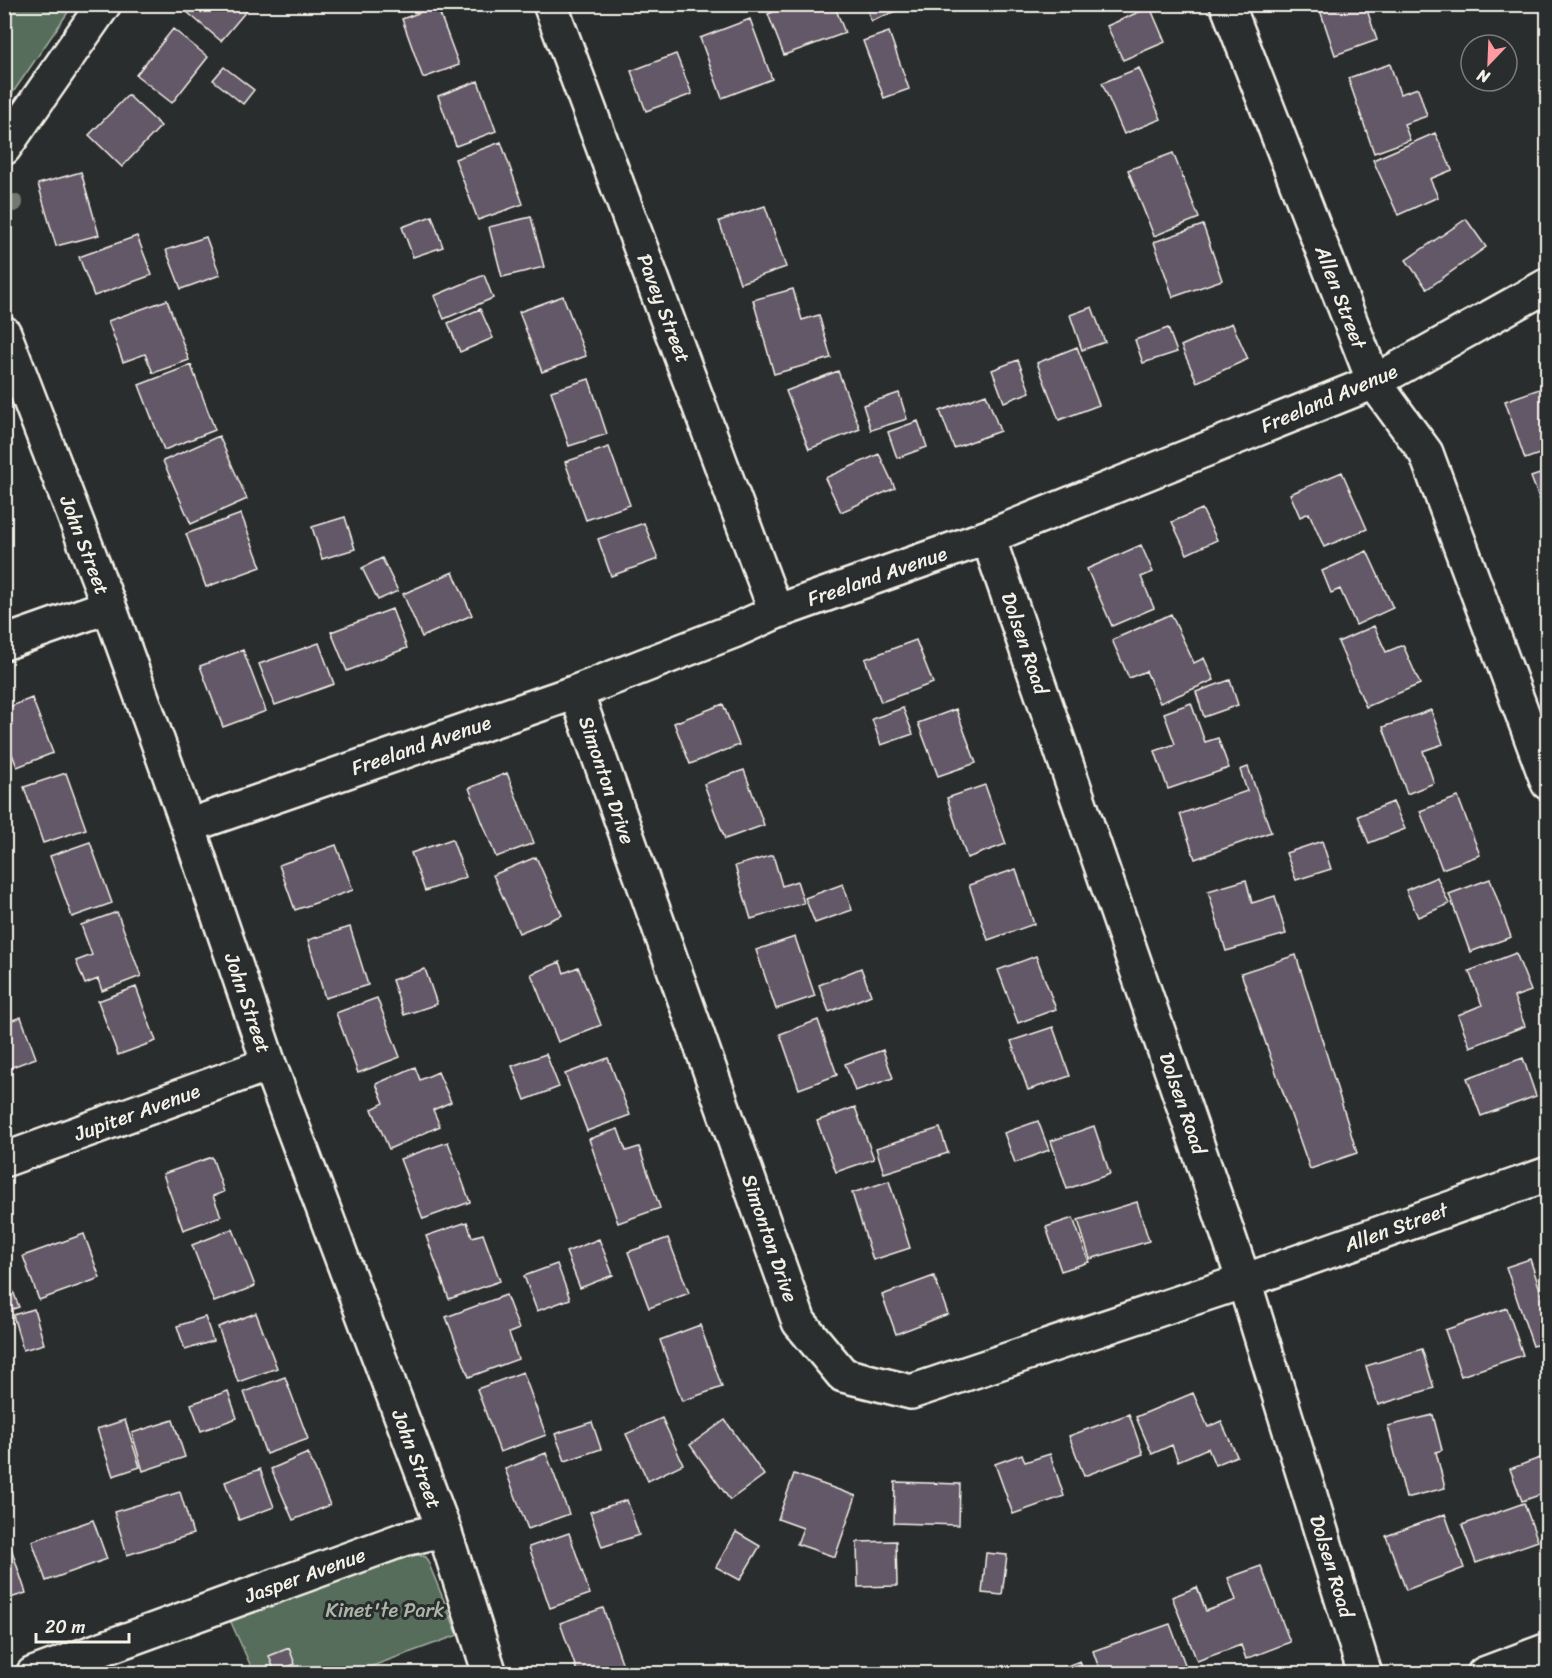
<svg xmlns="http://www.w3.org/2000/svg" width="1552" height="1678" viewBox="0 0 1552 1678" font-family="Sriracha,sans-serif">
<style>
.park{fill:#546d5a;stroke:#a4afa1;stroke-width:1.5}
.building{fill:#645867;stroke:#f4f1e8;stroke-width:1.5}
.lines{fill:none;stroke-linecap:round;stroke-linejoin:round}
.minor-casing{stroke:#f4f1e8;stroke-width:38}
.minor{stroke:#2a2d2e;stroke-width:33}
.tree{fill:#727871}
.labels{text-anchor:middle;stroke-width:6;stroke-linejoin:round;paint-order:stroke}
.street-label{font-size:20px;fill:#f4f1e8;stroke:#2a2d2e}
.park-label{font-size:20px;fill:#acb6a8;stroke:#2a2d2e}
</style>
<rect width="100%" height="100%" fill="#2a2d2e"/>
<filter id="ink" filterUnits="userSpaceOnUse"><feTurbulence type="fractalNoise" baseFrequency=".0167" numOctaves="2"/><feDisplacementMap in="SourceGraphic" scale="12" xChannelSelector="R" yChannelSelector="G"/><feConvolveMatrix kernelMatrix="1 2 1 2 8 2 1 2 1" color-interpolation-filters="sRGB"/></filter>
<g filter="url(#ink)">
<path class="park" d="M5,4L73,5L5,104L4,5Z
M402,1551L426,1557L458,1635L353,1673H254L229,1618Z"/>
<path class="building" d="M194,4H252L221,41L187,12Z
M793,4H834L845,33L784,55L768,14Z
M865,4H914L871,21Z
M1318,4H1365L1377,40L1335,55Z
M437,6L459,65L423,78L402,19Z
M1150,7L1165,42L1123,60L1107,26Z
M750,19L772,79L722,98L700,38Z
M173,29L208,57L172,103L136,75Z
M889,32L909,89L884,98L863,41Z
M676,54L692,94L646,111L631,71Z
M1390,64L1400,94L1418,88L1427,116L1404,124L1410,140L1374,153L1348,78Z
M224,67L254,90L243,104L213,80Z
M1139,68L1161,119L1124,134L1102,83Z
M478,81L496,131L456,146L438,96Z
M128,95L161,126L122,167L89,135Z
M1435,133L1452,170L1430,179L1438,197L1398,215L1373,160Z
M501,142L523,204L478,220L455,159Z
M1173,153L1199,218L1154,236L1128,170Z
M81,172L99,235L56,246L38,184Z
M765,206L786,267L740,283L719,221Z
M432,216L443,247L413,257L402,227Z
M531,217L544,267L502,277L489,227Z
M1466,219L1486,247L1427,289L1406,260Z
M1203,225L1222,280L1173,297L1154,242Z
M137,236L152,275L94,296L79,257Z
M206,237L220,275L181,289L166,250Z
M484,275L493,298L444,319L434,296Z
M793,289L802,320L819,315L831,358L774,374L753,300Z
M563,296L586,356L542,372L519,312Z
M167,300L189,360L153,373L145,354L123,362L108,321Z
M1092,307L1105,342L1082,350L1070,315Z
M480,309L493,338L460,352L448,323Z
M1232,323L1248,359L1197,382L1181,346Z
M1168,328L1177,352L1143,363L1135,340Z
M1077,347L1099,405L1059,420L1037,363Z
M1018,360L1030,392L1004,402L992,370Z
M191,365L215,430L164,450L139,385Z
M838,371L860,429L809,449L786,391Z
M589,379L607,434L569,446L551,391Z
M1548,386V451L1525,459L1505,401Z
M899,393L907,419L871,430L863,405Z
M986,394L1000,431L954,448L940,411Z
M918,421L927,447L897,458L888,432Z
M219,436L247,499L191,524L163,461Z
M609,447L630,505L586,520L565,462Z
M879,454L895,488L841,512L825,478Z
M1548,471V521L1531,477Z
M1342,472L1367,529L1324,547L1309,513L1300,517L1290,494Z
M1202,509L1217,540L1187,554L1172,522Z
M241,514L261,567L206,587L186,534Z
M345,517L355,549L322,559L312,527Z
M644,523L658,559L611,576L598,539Z
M1141,545L1153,572L1141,577L1154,608L1112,626L1087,569Z
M1367,551L1393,608L1356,625L1340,589L1331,593L1322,571Z
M382,558L398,591L378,600L362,568Z
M453,572L472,615L422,637L403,594Z
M392,609L407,648L347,671L331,632Z
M1171,614L1194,663L1204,658L1214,680L1160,703L1146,671L1129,678L1112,640Z
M1374,626L1386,652L1403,645L1420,684L1366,707L1338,642Z
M916,640L933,683L881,702L865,659Z
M319,643L334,684L275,705L259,664Z
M243,650L266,711L223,727L200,666Z
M1230,680L1238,705L1204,717L1196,692Z
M32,698L53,753L17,767L4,733V709Z
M1191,703L1205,742L1218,738L1229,768L1168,789L1155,751L1175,744L1164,713Z
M723,704L739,745L690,764L674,723Z
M903,708L913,734L881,745L872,719Z
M956,709L976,763L938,776L918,723Z
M1431,710L1443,744L1423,751L1434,783L1407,794L1383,727Z
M1248,767L1271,832L1195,859L1180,814L1247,791L1240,770Z
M744,770L764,825L725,839L704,784Z
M66,773L86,829L43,843L24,787Z
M507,773L534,843L496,857L469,788Z
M985,785L1006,844L967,858L947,798Z
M1458,797L1480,855L1442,869L1420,811Z
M1393,802L1405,829L1369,843L1358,816Z
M452,839L466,877L425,891L411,853Z
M1322,841L1331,869L1296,880L1286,853Z
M90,842L112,903L72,917L50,856Z
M336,845L353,890L295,910L279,865Z
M773,855L782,886L797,881L804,903L751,919L735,866Z
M536,857L562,915L519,933L493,875Z
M1016,869L1034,924L988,940L969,885Z
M1437,877L1449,904L1418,917L1406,890Z
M1490,879L1511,937L1470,952L1449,894Z
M1246,880L1252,903L1275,896L1286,934L1226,951L1208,891Z
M843,884L852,910L815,923L805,898Z
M117,912L141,976L102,991L98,979L85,984L76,961L92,955L81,925Z
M350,927L368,985L325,998L308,940Z
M795,937L815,996L776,1009L756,950Z
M1516,953L1531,991L1514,997L1525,1026L1470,1047L1458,1015L1482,1005L1469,971Z
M1296,955L1357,1153L1310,1169L1241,973Z
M1036,956L1056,1009L1018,1023L998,970Z
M560,962L564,973L578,967L601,1025L558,1042L531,974Z
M861,968L871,995L829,1012L819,985Z
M425,969L437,1004L404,1015L392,980Z
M136,987L156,1041L118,1055L98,1001Z
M377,998L400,1057L358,1073L336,1013Z
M21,1017L36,1058L4,1070V1023Z
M818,1020L837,1075L799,1089L780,1034Z
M1053,1027L1070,1076L1028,1090L1011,1041Z
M883,1050L893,1078L855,1091L845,1064Z
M546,1054L559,1087L525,1100L512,1066Z
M608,1058L630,1115L587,1131L565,1074Z
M1523,1058L1536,1096L1481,1116L1467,1078Z
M415,1067L420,1080L438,1072L451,1102L433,1110L440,1126L389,1149L372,1109L384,1103L376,1084Z
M855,1107L874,1159L836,1172L817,1121Z
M1038,1121L1049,1150L1015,1163L1004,1133Z
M1094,1126L1110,1174L1067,1189L1051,1141Z
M940,1128L948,1153L884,1173L876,1148Z
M618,1129L626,1151L639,1147L660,1208L618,1223L589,1139Z
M448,1142L470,1202L423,1219L400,1159Z
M212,1157L224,1192L213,1196L221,1216L183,1230L163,1174Z
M889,1181L910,1248L873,1260L852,1193Z
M1137,1202L1149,1241L1090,1259L1078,1220Z
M1073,1218L1089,1262L1061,1271L1046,1227Z
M467,1222L472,1237L483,1234L500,1281L449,1299L426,1236Z
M233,1229L255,1286L214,1302L192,1245Z
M84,1234L100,1278L39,1300L23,1256Z
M668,1238L689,1293L649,1308L628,1252Z
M599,1239L613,1275L580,1288L566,1252Z
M1530,1259L1543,1299L1548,1298V1341L1533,1346L1506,1267Z
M557,1264L570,1299L537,1311L524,1276Z
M4,1267L19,1307L4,1312Z
M934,1276L948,1314L896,1334L882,1295Z
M506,1295L519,1329L509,1333L518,1359L469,1377L446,1317Z
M1507,1308L1523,1355L1461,1376L1445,1330Z
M34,1309L44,1344L23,1350L13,1315Z
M256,1313L277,1368L238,1382L218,1327Z
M205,1317L213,1341L185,1350L177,1326Z
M700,1325L722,1387L682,1401L660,1340Z
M1422,1349L1434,1388L1378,1405L1366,1366Z
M523,1372L546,1435L500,1452L477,1389Z
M285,1377L308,1439L266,1454L244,1392Z
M228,1391L237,1418L201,1431L191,1404Z
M1193,1393L1208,1427L1221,1421L1237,1456L1215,1465L1208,1448L1178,1461L1172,1445L1152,1454L1136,1417Z
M1129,1414L1143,1454L1084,1476L1069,1436Z
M1433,1415L1442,1450L1436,1452L1445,1488L1406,1498L1388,1426Z
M662,1418L683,1464L648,1481L626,1434Z
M125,1420L140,1467L113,1476L97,1429Z
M173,1420L185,1457L143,1471L132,1433Z
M725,1420L764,1475L730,1500L690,1445Z
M592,1422L601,1449L565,1461L555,1434Z
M308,1453L330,1505L293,1520L271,1469Z
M546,1453L569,1514L528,1529L505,1469Z
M1022,1454L1025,1462L1050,1454L1064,1496L1013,1514L995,1464Z
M1548,1455V1492L1522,1501L1510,1469Z
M260,1469L274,1507L239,1520L225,1482Z
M794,1474L856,1496L835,1557L797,1544L803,1528L778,1519Z
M895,1482L960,1484L959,1525L894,1523Z
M180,1492L193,1534L127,1555L114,1512Z
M627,1500L639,1535L602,1547L590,1512Z
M1524,1503L1538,1541L1476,1563L1462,1525Z
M1445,1514L1464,1568L1406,1590L1386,1536Z
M93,1520L107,1559L46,1581L32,1541Z
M736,1532L760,1546L740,1580L716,1567Z
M569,1533L590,1594L550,1608L529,1547Z
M896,1541L897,1586L858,1587L857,1542Z
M11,1548L26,1593L4,1600V1550Z
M986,1553L1007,1555L1002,1595L982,1593Z
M1261,1566L1290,1642L1246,1659L1241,1645L1197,1661L1172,1597L1197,1587L1206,1611L1236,1600L1228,1578Z
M603,1608L624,1668L608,1674H578L560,1623Z
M1170,1624L1186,1667L1167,1674H1101L1093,1651Z
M289,1648L295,1664L275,1672L269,1656Z
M1080,1661L1084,1674H1046Z"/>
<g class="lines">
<defs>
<path id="minor" d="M550,4L776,612
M1227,4L1374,382L1426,453L1548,783
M4,148L104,4
M4,333L109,606L188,826L269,1064L444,1530L490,1674
M988,537L1244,1281L1365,1674
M4,643L109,606
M576,692L799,1322L843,1375L911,1392L1244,1281L1548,1174
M188,826L576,692L736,630L776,612L988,537L1374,382L1548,285
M4,1160L269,1064
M33,1674L404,1539L444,1530
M1484,1674L1548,1650"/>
</defs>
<use href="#minor" class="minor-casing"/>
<use href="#minor" class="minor"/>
</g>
<circle class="tree" cx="14" cy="203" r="9"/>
</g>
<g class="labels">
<g class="street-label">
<text transform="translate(1341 297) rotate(69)" y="7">Allen Street</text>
<text transform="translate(664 308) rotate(69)" y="7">Pavey Street</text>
<text transform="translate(1329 398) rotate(-23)" y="7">Freeland Avenue</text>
<text transform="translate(85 545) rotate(69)" y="7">John Street</text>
<text transform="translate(877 576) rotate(-19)" y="7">Freeland Avenue</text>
<text transform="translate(1025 643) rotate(71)" y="7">Dolsen Road</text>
<text transform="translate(421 745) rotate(-19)" y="7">Freeland Avenue</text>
<text transform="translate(607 780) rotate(71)" y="7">Simonton Drive</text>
<text transform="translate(248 1003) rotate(71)" y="7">John Street</text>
<text transform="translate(1183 1103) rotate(71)" y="7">Dolsen Road</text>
<text transform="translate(137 1112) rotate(-20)" y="7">Jupiter Avenue</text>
<text transform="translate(1396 1227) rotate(-20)" y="7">Allen Street</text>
<text transform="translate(770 1238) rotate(71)" y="7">Simonton Drive</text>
<text transform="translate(417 1459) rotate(69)" y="7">John Street</text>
<text transform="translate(1332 1566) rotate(73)" y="7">Dolsen Road</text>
<text transform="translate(305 1575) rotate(-20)" y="7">Jasper Avenue</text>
</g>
<g class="park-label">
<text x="385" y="1617">Kinet'te Park</text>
</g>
</g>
<rect width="1552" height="1678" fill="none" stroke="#2a2d2e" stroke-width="24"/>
<rect x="12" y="12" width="1528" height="1654" fill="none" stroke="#f4f1e8" stroke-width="2" filter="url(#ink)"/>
<g transform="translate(1489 63) rotate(203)"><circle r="28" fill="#2a2d2e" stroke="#7b7b78" stroke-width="1.5"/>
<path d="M0-4.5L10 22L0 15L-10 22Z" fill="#ff9aa2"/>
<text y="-9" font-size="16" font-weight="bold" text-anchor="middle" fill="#f4f1e8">N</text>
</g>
<path d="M36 1633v9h93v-9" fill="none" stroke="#f4f1e8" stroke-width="3"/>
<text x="45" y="1633" font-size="18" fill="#f4f1e8" stroke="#2a2d2e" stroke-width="4.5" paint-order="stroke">20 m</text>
</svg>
